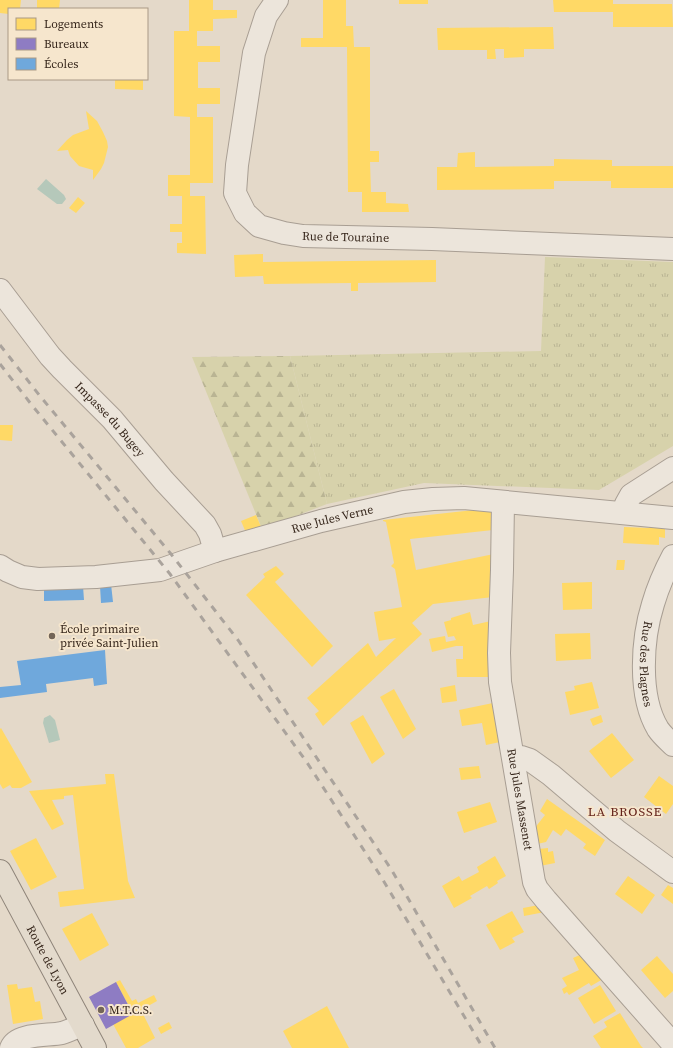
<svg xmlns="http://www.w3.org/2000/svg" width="673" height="1048" viewBox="0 0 673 1048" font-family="'Source Serif 4',serif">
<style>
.grass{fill:url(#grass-tufts)}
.forest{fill:url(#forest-firs)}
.water{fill:#b5c8ba}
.homes{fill:#ffd966}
.offices{fill:#8e7cc3}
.schools{fill:#6fa8dc}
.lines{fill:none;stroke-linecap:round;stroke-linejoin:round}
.minor-casing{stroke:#a89e93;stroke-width:24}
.major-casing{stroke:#8e8479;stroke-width:24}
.minor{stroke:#ece5db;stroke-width:22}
.major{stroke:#e3dacc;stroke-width:22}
.rail{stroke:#aaa39c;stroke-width:3;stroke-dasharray:7 7;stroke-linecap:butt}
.poi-dot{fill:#736558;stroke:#f6e6cd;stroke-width:1.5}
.labels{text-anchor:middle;stroke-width:4;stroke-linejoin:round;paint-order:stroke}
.street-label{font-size:12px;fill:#36261b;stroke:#f6e6cd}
.poi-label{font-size:12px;fill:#36261b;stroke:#f6e6cd;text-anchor:start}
.neighbourhood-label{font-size:13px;letter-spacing:1px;fill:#64221a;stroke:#f6e6cd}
</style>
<defs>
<pattern id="grass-tufts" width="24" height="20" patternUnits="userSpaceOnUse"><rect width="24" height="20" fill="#d7d2ab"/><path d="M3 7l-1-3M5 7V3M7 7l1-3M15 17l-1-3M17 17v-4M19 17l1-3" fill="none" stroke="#b9b493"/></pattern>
<pattern id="forest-firs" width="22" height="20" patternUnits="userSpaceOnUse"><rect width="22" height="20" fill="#d7d2ab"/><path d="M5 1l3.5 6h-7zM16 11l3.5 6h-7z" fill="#b9b493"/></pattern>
</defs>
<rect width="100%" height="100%" fill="#e4d9c9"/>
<path class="grass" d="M545,257L673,262V446L599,490L424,483L327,504L290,356L541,351Z"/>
<path class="forest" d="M290,356L327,504L262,529L192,357Z"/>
<path class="water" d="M46,179L64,195L66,199L62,204H57L37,189Z
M50,715L55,720L60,740L49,743L43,723L44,718Z"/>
<path class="homes" d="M0,0H21L20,9H9V14L0,13Z
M37,0H60L59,9H37Z
M189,0H213V10H237V18L213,19V31H197V46H220V62H198V88H220V104H197V117H213V183H190V196H205L206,254L177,253V243H182V232H170V224H182V196H168V175H190V117L174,116V31H189Z
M323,0H346V26H353L354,47H370V151H379V162H370L371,192H386V203L408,204L409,212H362V192H348L347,47H301V38H323Z
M399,0H428V4H399Z
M553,0H613V4H672L673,27H613V12H554Z
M553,27L554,49H524V57L504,58V49H495L496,59H487V50H438L437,28Z
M115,79H143V90L115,89Z
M86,111L97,121L103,132L107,141L108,147L104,163L101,169L93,180V170L79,166L70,156L68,150L57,151L67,140L73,135L89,129Z
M475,152V167L554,166V159L612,160V166H673V188H611V181H554V189L437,190V167H457L458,153Z
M78,197L85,203L76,213L69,208Z
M263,254V262L436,260V282L358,283V291H351V283L264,284L263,276L235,277L234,255Z
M0,425H13L12,441L0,440Z
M492,508L493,530L410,539L416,570L494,554L493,597L433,604L412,623L422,634L323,726L315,714L319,711L307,698L368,643L376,657L396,638L379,641L374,612L402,607L395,569L391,566L394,563L386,522L383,521V520Z
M256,515L262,529L247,535L241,521Z
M649,525L665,526V538L659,537V545L623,543L624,527L649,528Z
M617,560H625L624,570H616Z
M276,566L284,574L275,582L333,646L312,667L246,595L265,577L263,574Z
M592,582V609L563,610L562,583Z
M470,612L473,625L491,621L488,677H457L456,659H463V646H456L432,652L429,639L445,636L446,642L456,640L454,636L448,637L444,622L451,620V618Z
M590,633L591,659L556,661L555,634Z
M592,682L599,708L570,715L565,692L575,690L574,686Z
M455,685L457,701L442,703L440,688Z
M394,689L416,729L403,739L380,697Z
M493,703L500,742L486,745L482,723L462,726L459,710Z
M363,715L385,754L372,764L350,723Z
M601,715L603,722L593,726L590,719Z
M1,728L32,782L21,788H12L10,785L3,789L0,784V729Z
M612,733L634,760L611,778L589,751Z
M479,766L481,778L461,780L459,768Z
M105,774H114L128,881L135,898L60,907L58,892L84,889L73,795L64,796V799L52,800L64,824L52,830L29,791L106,784Z
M659,776L673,786V804L666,814L644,797Z
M547,799L605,840L595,856L583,848L586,844L566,829L561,836L553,830L546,842L537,844L534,829L545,815L540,811Z
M490,802L497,822L464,833L457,812Z
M36,838L57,877L31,890L10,851Z
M548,848V852L553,851L555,863L540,866L538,849Z
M495,856L506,876L497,881L498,883L489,889L487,886L470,896L472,898L454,908L442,886L459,876L462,881L479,872L477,867Z
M628,876L655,895L642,914L615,894Z
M668,885L673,888V904L661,895Z
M539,905L545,912L524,916L523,908Z
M512,911L524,932L512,938L515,942L500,950L486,925Z
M92,913L109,945L80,961L62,929Z
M582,954L603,979L591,986L589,983L569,995L567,992L564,994L562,989L567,986L562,978L579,970L573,958Z
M657,956L673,974V991L665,998L641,970Z
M120,980L132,1001L136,999L138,1003L154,995L157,1001L141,1010L155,1038L138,1048H126L113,1024L133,1014L116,982Z
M17,984L18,989L32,987L35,1002L40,1001L43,1019L13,1024L7,985Z
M600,985L616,1011L594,1024L578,998Z
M327,1006L349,1048H292L283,1031Z
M620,1013L641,1046L643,1048H601L593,1036L607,1027L604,1022Z
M169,1022L172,1028L161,1034L158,1028Z"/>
<path class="offices" d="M116,982L133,1014L106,1029L89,997Z"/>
<path class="schools" d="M111,584L113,602L101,603L100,586Z
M83,586L84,600L44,601V588Z
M105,650L107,684L94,686L93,678L46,684L47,692L0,698V687L21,685L17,661Z"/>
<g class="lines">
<defs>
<g id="minor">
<path id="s1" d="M277,0L266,16L254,53L237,165L235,193L245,213L259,226L284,233L303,236L432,239L673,249"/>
<path id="s2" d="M0,290L50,356L62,369L112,419L164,481L205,525L210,534L215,551"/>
<path id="s3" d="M503,502L502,570L499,653L500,682L534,882L537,889L546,900L673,1044"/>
<path d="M623,513L626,504L631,495L673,468"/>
<path id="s4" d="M673,556C665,571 658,587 653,604C642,639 638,696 658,729C662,735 668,740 673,745"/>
<path id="s5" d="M0,566L8,571L22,577L38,579L96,577L160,570L215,551L321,521L404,502L433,499L464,498L673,518"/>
<path d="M514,758L521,757L530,760L551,775L617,831L673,872"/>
<path d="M11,1048C17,1033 48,1036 62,1033C69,1031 76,1027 83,1025"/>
</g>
<g id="major">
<path id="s6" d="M0,871L95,1048"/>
</g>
</defs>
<use href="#minor" class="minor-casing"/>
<use href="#major" class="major-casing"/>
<use href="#minor" class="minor"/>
<use href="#major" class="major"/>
<path class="rail" d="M0,345L40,396L171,554L238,640L391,869L495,1048
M0,364L31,404L170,574L306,761L380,875L483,1048"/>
</g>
<g class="poi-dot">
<circle cx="52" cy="636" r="4"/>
<circle cx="101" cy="1010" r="4"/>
</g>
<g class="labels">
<g class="street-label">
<text dy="4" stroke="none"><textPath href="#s1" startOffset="329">Rue de Touraine</textPath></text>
<text dy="4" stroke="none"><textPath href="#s2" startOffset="170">Impasse du Bugey</textPath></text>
<text dy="4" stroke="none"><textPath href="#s5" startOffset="343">Rue Jules Verne</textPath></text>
<text dy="4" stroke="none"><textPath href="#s4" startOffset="113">Rue des Plagnes</textPath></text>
<text dy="4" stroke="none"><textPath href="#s3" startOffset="299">Rue Jules Massenet</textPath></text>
<text dy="4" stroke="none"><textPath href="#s6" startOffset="101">Route de Lyon</textPath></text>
</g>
<g class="poi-label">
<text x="60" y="633">École primaire<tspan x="60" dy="14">privée Saint-Julien</tspan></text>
<text x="109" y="1014">M.T.C.S.</text>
</g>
<g class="neighbourhood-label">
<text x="625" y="816">LA BROSSE</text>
</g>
</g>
<rect x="8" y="8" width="140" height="72" fill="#f6e6cd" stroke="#a99986"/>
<rect x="16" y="18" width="20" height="12" fill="#ffd966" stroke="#a99986"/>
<text x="44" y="28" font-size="12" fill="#36261b">Logements</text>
<rect x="16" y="38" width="20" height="12" fill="#8e7cc3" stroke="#a99986"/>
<text x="44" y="48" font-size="12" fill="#36261b">Bureaux</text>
<rect x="16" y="58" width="20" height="12" fill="#6fa8dc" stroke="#a99986"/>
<text x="44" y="68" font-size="12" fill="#36261b">Écoles</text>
</svg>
